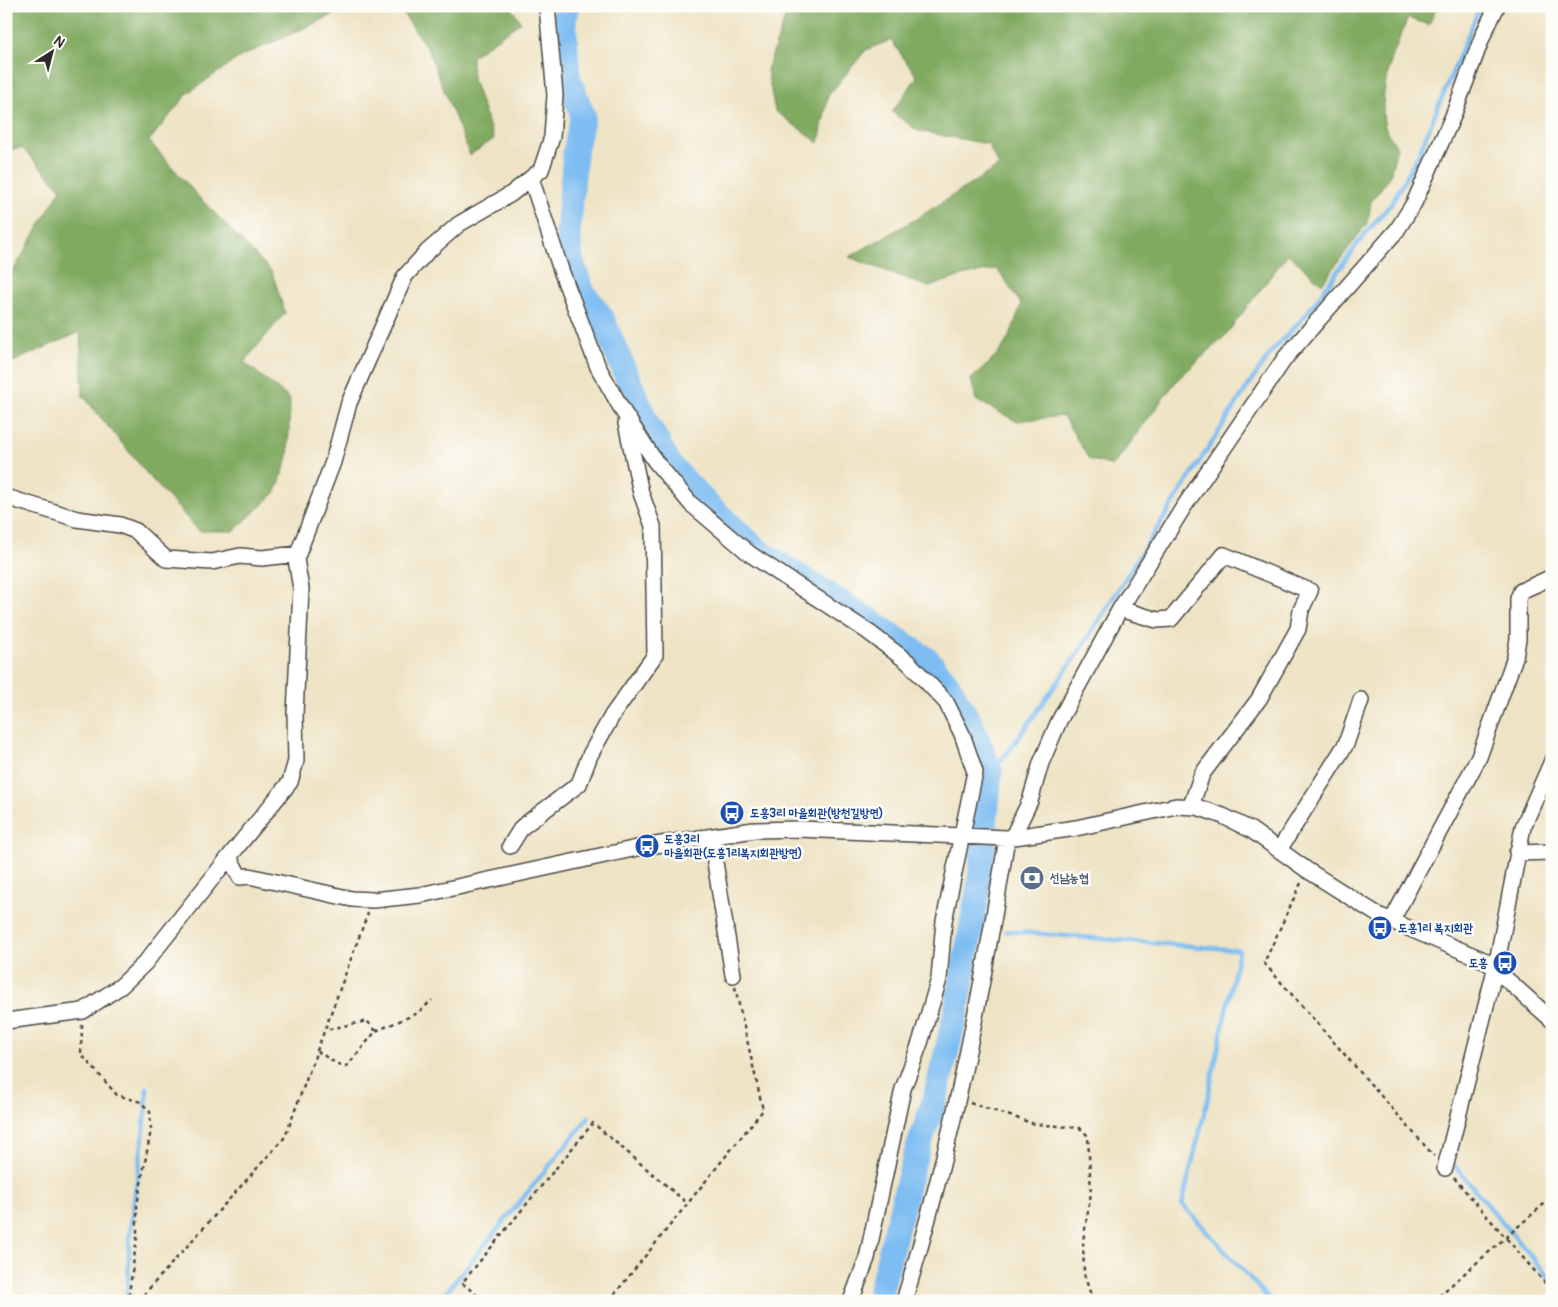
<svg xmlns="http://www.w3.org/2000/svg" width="1558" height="1307" viewBox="0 0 1558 1307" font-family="Pangolin,'Poor Story',sans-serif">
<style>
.forest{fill:#80aa60;stroke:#566a46}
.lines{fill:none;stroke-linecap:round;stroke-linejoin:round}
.stream{stroke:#7ebdf2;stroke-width:4.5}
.river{stroke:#7ebdf2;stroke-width:25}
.minor-casing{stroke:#484742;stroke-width:18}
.path{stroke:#484742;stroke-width:2.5;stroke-dasharray:4 4;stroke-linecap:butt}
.minor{stroke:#fff;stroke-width:15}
.labels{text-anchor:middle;stroke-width:5;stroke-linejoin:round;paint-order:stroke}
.transit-label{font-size:12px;font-weight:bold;fill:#164399;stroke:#fdfcf7;text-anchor:start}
.service-label{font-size:12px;font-weight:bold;fill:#4e5e75;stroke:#fdfcf7;text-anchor:start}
</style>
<rect width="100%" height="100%" fill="#fdfcf7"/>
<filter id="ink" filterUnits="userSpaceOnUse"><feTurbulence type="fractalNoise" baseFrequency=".02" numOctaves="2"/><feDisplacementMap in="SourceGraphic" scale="10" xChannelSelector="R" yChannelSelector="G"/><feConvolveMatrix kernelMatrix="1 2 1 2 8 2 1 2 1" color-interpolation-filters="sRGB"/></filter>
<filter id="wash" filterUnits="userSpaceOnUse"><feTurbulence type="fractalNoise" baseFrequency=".0096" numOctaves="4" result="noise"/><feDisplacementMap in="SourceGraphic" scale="20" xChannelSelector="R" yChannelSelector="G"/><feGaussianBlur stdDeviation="1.12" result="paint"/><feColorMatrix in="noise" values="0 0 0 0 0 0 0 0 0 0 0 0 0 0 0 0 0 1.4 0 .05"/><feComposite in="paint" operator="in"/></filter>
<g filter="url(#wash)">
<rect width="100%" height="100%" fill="#eee3c4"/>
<path class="forest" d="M6,6H353L240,57L188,93L149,141L197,195L272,272L285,313L244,362L290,399L288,457L276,492L234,531H199L148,475L83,396L80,332L6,365V283L61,189L22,148L6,150Z
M398,6H510L521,22L472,56V77L494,139L470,155L428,50Z
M789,6H1437L1429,25L1408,18C1394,50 1379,88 1384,123C1385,131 1393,140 1397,147L1390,176L1371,202L1368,222L1322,284L1288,254L1224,337L1177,380L1113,466L1089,459L1063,416L1016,421L976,400L971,379C1003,352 1009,343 1021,304L997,269L961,276L929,287L849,257L916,219L999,166L988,144L918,131L892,112L917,77L891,40L866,50L828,96L819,143L775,111L767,70Z"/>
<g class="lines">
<path class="stream" d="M990,771L1010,750L1078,653L1242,395L1272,351L1305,316L1364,235L1392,203L1419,153L1480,6
M1006,931L1239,950L1206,1106L1182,1204L1271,1301
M1455,1166L1552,1281
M126,1301C130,1278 128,1255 130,1232C135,1184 146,1137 147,1088
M439,1301L589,1117"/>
<path class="river" d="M567,6L564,19L568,78L583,115L575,152L568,234L571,260L582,291L601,316L645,419L670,465L708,505L760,552L871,621L928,660L947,683L972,726L990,771L980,880L956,1012L935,1099L913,1163L878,1301"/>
</g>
</g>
<g filter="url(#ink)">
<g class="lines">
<defs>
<path id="minor" d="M531,178L562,273L598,367L624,413L655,461L691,504L750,554L867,631L908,662L946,702L962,734L975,772L944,921L939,979L920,1043L903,1089L867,1258L851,1301
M6,497L77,519L120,525L136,531L166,559L212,562L240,556L262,558L298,554
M1120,609L1157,620L1171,619L1224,555L1310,591L1301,610L1298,629L1259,699L1202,774L1191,806
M1013,836L1030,801L1041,763L1059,721L1120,609L1183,508L1285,358L1397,230L1414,203L1453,116L1483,35L1497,6
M711,837L733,975
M510,846L522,827L579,784L590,755L613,714L655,655L653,526L641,493L626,423
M1279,850L1346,744L1361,700
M1517,853L1552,852
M229,857L290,782L296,761L295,714L301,589L296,559L333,462L349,403L405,276L427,252L459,224L511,194L541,170L552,137L555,95L547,6
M1391,922L1479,757L1515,657L1518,639V599L1521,591L1552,577
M6,1021L83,1011L121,986L145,963L229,857L240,877L249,876L352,899L373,900L420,895L642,847L754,830L799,829L1007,838L1076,828L1176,806L1197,807L1223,816L1251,830L1307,870L1380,916L1486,961L1552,1020
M1445,1168L1497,962L1523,827L1552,761
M904,1301C951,1150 982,993 1007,838"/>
</defs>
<use href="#minor" class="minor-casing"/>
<path class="path" d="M1301,883L1264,963L1434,1156
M82,1025L81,1054L117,1095L141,1102L150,1112L151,1130L137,1205V1237L128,1301
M376,1031L418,1013L432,1000
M317,1051L337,1064L347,1066L376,1031L367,1021L325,1030
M970,1103L1035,1124L1080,1128L1088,1136L1091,1193L1083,1241L1084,1274L1093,1301
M1454,1178L1552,1291
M144,1296L151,1301
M138,1301L285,1137L368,913
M484,1301L462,1283L593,1123L688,1204
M609,1301L763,1110L735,987
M1433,1301L1552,1197"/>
<use href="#minor" class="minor"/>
</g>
</g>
<defs>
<symbol id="bus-disc" viewBox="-11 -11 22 22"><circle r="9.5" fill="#1a4fb4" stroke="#fdfcf7"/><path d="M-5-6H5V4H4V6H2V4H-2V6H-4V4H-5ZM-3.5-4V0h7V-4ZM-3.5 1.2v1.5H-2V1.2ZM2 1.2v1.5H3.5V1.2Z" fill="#fff"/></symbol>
<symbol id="bank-disc" viewBox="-11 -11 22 22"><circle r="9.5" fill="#5c6f8a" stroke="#fdfcf7"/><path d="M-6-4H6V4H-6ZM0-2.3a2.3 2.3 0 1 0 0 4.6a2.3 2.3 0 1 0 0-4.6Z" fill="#fff"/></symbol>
</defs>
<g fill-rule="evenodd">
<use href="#bus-disc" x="718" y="799" width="28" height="28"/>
<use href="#bus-disc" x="633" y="832" width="28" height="28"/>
<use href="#bank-disc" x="1018" y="864" width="28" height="28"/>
<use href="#bus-disc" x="1366" y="914" width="28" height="28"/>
<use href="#bus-disc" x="1491" y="949" width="28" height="28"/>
</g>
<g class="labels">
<g class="transit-label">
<text x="750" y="817">도흥3리 마을회관(방천길방면)</text>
<text x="664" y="843">도흥3리<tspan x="664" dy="14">마을회관(도흥1리복지회관방면)</tspan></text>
<text x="1398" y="932">도흥1리 복지회관</text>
<text x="1488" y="967" text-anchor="end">도흥</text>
</g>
<g class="service-label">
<text x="1050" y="882">선남농협</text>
</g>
</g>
<rect width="1558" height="1307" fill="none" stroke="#fdfcf7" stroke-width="25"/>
<g transform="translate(52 52) rotate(36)" stroke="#fdfcf7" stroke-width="4" paint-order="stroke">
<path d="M0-4L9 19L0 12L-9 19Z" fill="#2b2b2b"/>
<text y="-8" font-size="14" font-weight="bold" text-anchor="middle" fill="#2b2b2b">N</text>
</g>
</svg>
